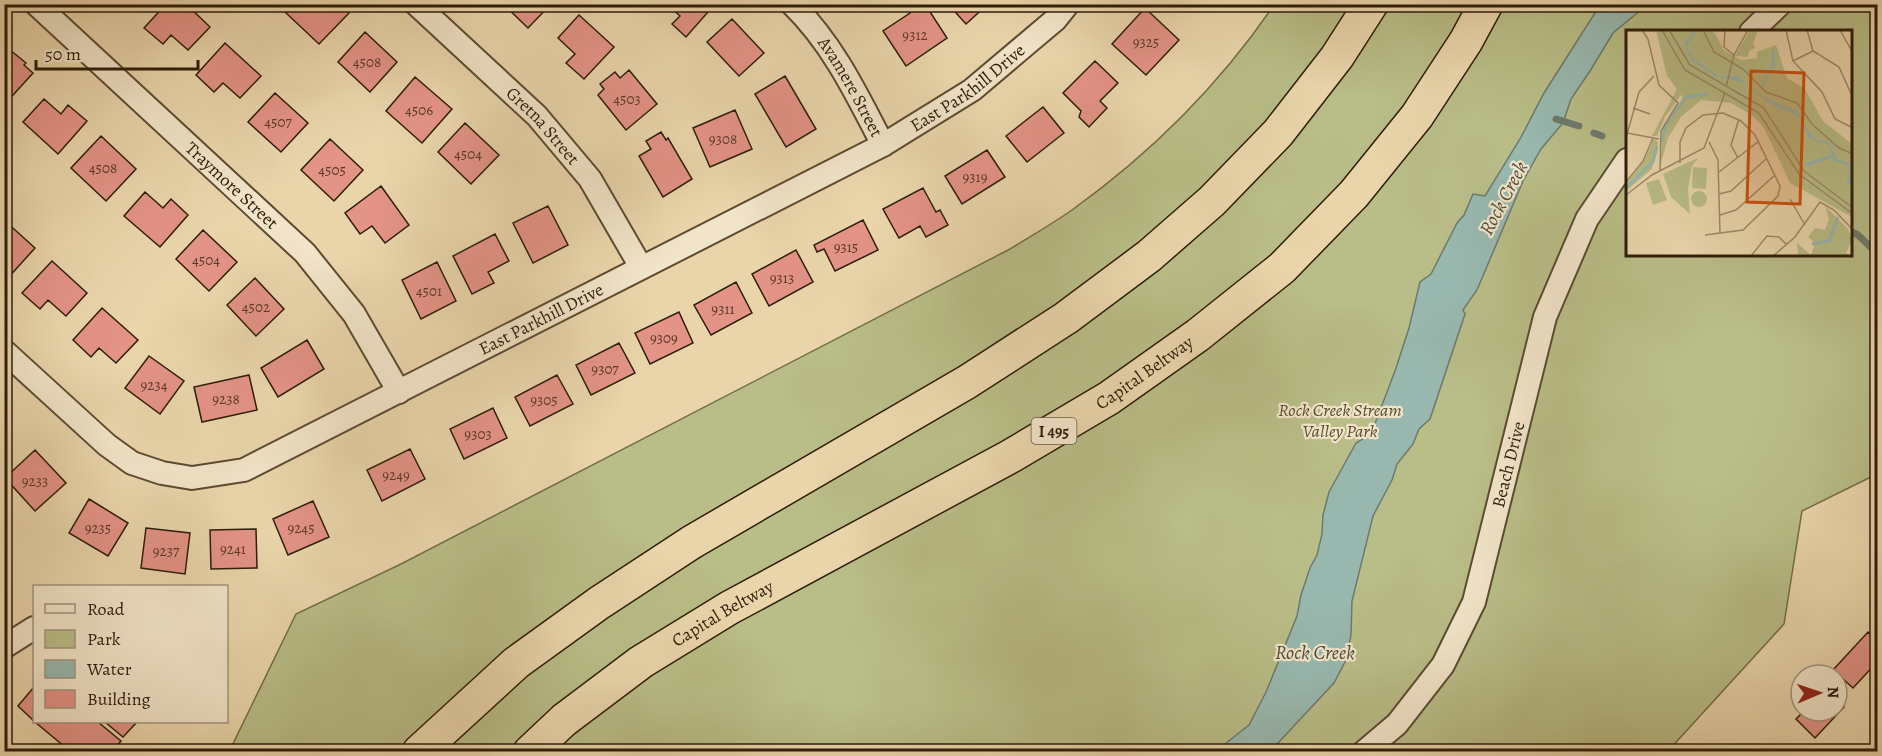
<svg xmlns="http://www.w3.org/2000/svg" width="1882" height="756" viewBox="0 0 1882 756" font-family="Alegreya,serif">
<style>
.green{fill:#b9bd87;stroke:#736d48;stroke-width:1.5;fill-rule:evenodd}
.water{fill:#98b8af;stroke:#6d7a6d;stroke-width:1.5}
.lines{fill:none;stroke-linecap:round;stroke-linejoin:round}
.stream{stroke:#6d7a6d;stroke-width:7}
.building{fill:#e49387;stroke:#2d1d09;stroke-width:1.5}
.minor-casing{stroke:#5c4b32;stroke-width:26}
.highway-casing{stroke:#2d1d09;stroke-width:36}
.minor{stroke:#f1e4c8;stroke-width:22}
.highway{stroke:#ead5ab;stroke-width:33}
.labels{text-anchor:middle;stroke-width:4.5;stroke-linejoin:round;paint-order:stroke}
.number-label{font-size:15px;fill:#5b3a28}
.shield{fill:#f1e4c8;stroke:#685942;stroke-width:1.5}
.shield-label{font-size:16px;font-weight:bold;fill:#2d1d09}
.street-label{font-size:18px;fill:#2d1d09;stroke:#f1e4c8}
.park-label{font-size:18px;font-style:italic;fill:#574d2f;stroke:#f1e4c8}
.water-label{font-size:20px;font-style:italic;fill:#4d4c3b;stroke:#f1e4c8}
.inset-river{fill:none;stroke:#98b8af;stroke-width:3}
.inset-road{fill:none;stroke:#9e8b6a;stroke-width:1.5}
.view{fill:#cc500c;fill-opacity:0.15;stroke:#cc500c;stroke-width:3}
.inset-edge{fill:none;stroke:#2d1d09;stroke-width:3}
</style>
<rect width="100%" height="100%" fill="#ead5ab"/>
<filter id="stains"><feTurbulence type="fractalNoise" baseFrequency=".00333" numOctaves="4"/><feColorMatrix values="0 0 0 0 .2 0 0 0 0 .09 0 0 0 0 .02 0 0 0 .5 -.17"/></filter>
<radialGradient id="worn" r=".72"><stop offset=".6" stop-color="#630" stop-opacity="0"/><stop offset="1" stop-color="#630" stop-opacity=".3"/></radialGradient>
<path class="green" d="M1274,5H1877V474L1802,511L1784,624L1668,751L229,752L296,614L401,564L1010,249C1031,236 1052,224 1072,210C1150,154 1220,84 1274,5ZM1627,32H1850V255H1627Z"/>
<path class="water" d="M1600,5H1647L1613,33L1590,71L1571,99L1563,123L1541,149L1523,181L1477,290L1463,310L1465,314L1430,419L1419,429L1413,444L1397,464L1392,480L1373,516L1352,601L1351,635L1346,660L1334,683L1278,743L1267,751H1216L1249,725L1266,692L1297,616L1301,595L1310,568L1317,555L1322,534L1323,515L1329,492L1356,443L1371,434L1395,371L1409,328L1420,282L1431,274L1457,223L1464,215L1473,194L1485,196L1520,139L1544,93Z"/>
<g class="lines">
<path class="stream" d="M1556,119L1579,126
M1594,133L1602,136
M1850,231L1858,235L1878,254"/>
</g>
<path class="building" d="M166,4H186L210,27L188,50L171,35L163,44L144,28Z
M292,4H340L349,13L319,44L285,12Z
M503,4H551L528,28Z
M667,4H715L686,37L672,24L680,16Z
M905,4H925L947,38L906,66L883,31L910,13Z
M948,4H988L966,24Z
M1145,8L1179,40L1146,75L1112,44Z
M579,15L614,47L584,79L566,63L575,54L558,38Z
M732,19L764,53L739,76L707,42Z
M365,32L397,62L370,92L338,62Z
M225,43L261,76L240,98L223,83L214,92L196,75Z
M4,45L26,63L24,65L33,73L4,105Z
M1095,61L1118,83L1100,101L1107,108L1089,127L1079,117L1081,111L1063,93Z
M629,70L657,104L626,130L598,95L604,89L600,84L615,72L620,78Z
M785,76L816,129L786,147L755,94Z
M415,77L452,109L422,143L386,111Z
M275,93L308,123L281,152L248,122Z
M44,99L61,114L68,105L87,121L58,154L23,122Z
M1043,107L1064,133L1027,162L1006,136Z
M735,110L752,149L710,167L693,128Z
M465,123L499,155L471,184L438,152Z
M661,132L666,140L668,138L692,179L663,197L639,156L651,149L646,141Z
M101,136L136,169L106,201L71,168Z
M330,139L363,170L334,201L301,170Z
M987,150L1005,177L962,204L945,176Z
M381,186L409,225L385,243L372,226L360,234L345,213Z
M923,188L936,212L940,210L948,225L926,237L920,226L899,238L883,209Z
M145,192L163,208L171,199L188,215L160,247L124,216Z
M548,206L568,245L533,263L513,223Z
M4,220L35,248L7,279L4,277Z
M863,220L878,250L835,271L824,249L817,252L814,245Z
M203,230L237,262L209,291L176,259Z
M495,234L509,261L488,272L494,283L472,294L453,256Z
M796,250L813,282L769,306L752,274Z
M52,261L87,293L66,316L48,300L40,309L22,293Z
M437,262L456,301L421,319L402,280Z
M255,278L284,309L256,336L227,305Z
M736,282L752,313L711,335L694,305Z
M102,308L138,340L116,363L99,348L91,357L73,340Z
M679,312L693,343L650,364L635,333Z
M307,340L324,369L278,397L261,368Z
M619,343L635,373L591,395L576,365Z
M149,356L184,381L160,414L125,388Z
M249,375L257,410L202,422L194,387Z
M557,375L573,404L530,426L515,397Z
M493,408L507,438L464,459L450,429Z
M410,449L425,479L382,501L367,470Z
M35,450L66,483L35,511L5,478Z
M89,499L128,523L108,556L69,533Z
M313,501L329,537L288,555L273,519Z
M146,528L190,533L185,574L141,568Z
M256,529L257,568L211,569L210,530Z
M1868,632L1878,641V661L1853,688L1833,670Z
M34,687V721L18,706Z
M1837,700L1844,707L1815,738L1796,719L1804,711H1837Z
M35,722H98L121,741L111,752H71Z
M105,722H137L123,737Z"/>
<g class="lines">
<defs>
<g id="minor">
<path id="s1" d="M36,4L305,253L354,314L399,392"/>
<path id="s2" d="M416,4L537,116L590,179L641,267"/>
<path id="s3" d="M792,4C833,44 857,95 883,145"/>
<path d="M1751,32L1780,4"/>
<path id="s4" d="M4,351L107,445L132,463L162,473L192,478L244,470L883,145L972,90L1056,19L1068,4"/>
<path d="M4,647L34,628"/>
<path id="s5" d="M1364,752L1397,724L1443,665L1474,602L1545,317L1587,219L1627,160"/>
</g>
<g id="highway">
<path d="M419,752L516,663L599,603L692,542L967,382L1066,318L1149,256L1212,201L1278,133L1337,57L1371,4"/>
<path id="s6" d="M530,752L564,720L641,662L729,608L1011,456L1109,398L1198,335L1282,268L1354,194L1417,116L1466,41L1486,4"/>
</g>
</defs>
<use href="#minor" class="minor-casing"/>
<use href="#highway" class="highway-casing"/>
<use href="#minor" class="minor"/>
<use href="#highway" class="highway"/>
</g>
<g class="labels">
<g class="number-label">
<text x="915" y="40">9312</text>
<text x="1146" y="47">9325</text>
<text x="367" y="67">4508</text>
<text x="627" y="104">4503</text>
<text x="419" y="115">4506</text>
<text x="278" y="127">4507</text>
<text x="723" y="144">9308</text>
<text x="468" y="159">4504</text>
<text x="103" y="173">4508</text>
<text x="332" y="175">4505</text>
<text x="975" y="182">9319</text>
<text x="846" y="252">9315</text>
<text x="206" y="265">4504</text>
<text x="782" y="283">9313</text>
<text x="429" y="296">4501</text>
<text x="256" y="312">4502</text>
<text x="723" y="314">9311</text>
<text x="664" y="343">9309</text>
<text x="605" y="374">9307</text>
<text x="154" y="390">9234</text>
<text x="226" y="404">9238</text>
<text x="544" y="405">9305</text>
<text x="478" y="439">9303</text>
<text x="396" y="480">9249</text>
<text x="35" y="486">9233</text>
<text x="98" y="533">9235</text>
<text x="301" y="533">9245</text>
<text x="233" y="554">9241</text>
<text x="166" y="556">9237</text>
</g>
<rect class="shield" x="1031.5" y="418" width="45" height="26" rx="4.5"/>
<g class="shield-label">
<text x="1054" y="437">I 495</text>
</g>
<g class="street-label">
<text dy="6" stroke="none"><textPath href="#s4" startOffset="1104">East Parkhill Drive</textPath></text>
<text dy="6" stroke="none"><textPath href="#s3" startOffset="102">Avamere Street</textPath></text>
<text dy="6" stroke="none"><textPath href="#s2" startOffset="176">Gretna Street</textPath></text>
<text dy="6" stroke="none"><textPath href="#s1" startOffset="267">Traymore Street</textPath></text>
<text dy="6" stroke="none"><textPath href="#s4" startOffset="618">East Parkhill Drive</textPath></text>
<text dy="6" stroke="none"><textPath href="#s6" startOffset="724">Capital Beltway</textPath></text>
<text dy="6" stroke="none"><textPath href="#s5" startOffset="330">Beach Drive</textPath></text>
<text dy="6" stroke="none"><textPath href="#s6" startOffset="238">Capital Beltway</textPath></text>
</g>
<g class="park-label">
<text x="1340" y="416">Rock Creek Stream<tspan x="1340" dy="21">Valley Park</tspan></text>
</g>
<g class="water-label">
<text transform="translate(1503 198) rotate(-62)" y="7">Rock Creek</text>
<text x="1315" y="659">Rock Creek</text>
</g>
</g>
<g transform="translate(1626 30)">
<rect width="226" height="226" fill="#ead5ab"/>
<path d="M30,0H87L98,20L115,30L131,28V22L150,15L161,48L179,59L197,91L226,114V187L164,153L138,98L126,85L105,73L75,70L55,87L42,108L34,137L37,99L57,68L55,65L39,87L31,106H26L51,59L41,46ZM124,0H132L127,13L129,18L123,21L122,27L109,26ZM28,109L32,112L26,139L0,161V154L19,129ZM72,128L66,136L62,159L64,184L45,167L37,144ZM67,137L81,138L80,159L66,158ZM33,149L41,170L27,175L20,153ZM65 169a8 8 0 1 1 16 0a8 8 0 1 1-16 0ZM199,176L222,199L226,210L220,223L224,226H172L171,213L185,225L189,213L182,207L189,198L199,200L203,189Z" fill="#b9bd87"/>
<path d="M68,0H71L60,17L69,30L93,46H112L137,66L172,81L183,102L191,110L202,112L211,129L223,133L226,158L220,152L224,146L221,135L208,131L202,115L183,108L174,87L144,74L120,53L89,46L65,30L58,14Z" fill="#98b8af"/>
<path class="inset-river" d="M136,56L148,34L147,20M36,112L39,96L60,67L82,64M179,135L208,126M0,158L27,132L31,116M186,214L203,211L212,187"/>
<path class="inset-road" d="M16,0L22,9L33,55L52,73L35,101L34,141M36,0L59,40L133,83L173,144L227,184M43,0L64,35L138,78L178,141L227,178M77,0L88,22L117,39L140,62L171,73L186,94L213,118L227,124M99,0L98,17L108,25M160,0L167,31L196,62L209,89L227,98M181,0L187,21L213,37L227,68M214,0L227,23M167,31L187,21M100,57L108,25L122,0M7,78L24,84M1,103L33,109M0,108L13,62L28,46M83,112L92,130L94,204M112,128L105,115L113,89M54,133V112L60,98L77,85L97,83L115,91L129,105L154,156L152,166L117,200L79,205M93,142L133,111M0,152L17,131L27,108M93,164L105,161L141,128M0,165L26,145L78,118L99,63M164,169L179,195M94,185L110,180L149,145M125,226L141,206L153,207L160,214M147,226L169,207L194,172L208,180L227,200"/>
<path class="view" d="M125,41L178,43L174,174L121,172Z"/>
<rect width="226" height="226" class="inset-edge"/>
</g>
<rect width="1882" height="756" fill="none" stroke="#ead5ab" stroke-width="24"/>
<rect x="6" y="6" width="1870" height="744" fill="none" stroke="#2d1d09" stroke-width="3"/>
<rect x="12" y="12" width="1858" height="732" fill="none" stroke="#2d1d09" stroke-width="1.5"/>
<rect x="33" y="585" width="195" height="138" fill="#f1e4c8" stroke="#a3947c" stroke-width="1.5"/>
<rect x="45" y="604" width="30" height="9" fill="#f1e4c8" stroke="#a3947c" stroke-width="1.5"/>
<text x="87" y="615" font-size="18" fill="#2d1d09">Road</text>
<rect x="45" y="630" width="30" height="18" fill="#b9bd87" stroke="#a3947c" stroke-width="1.5"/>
<text x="87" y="645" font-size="18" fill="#2d1d09">Park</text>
<rect x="45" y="660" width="30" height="18" fill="#98b8af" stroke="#a3947c" stroke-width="1.5"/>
<text x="87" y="675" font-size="18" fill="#2d1d09">Water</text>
<rect x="45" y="690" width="30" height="18" fill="#e49387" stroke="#a3947c" stroke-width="1.5"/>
<text x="87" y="705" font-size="18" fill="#2d1d09">Building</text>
<g transform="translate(1819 693) rotate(88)"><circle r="28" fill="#f1e4c8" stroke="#a3947c" stroke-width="1.5"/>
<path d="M0-4.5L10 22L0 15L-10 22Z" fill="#8f2418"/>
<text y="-9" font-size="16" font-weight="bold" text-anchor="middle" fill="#2d1d09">N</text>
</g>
<path d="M36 60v9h162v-9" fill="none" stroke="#2d1d09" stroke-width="3"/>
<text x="45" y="60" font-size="18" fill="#2d1d09" stroke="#f1e4c8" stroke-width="4.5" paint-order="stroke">50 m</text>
<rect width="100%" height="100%" filter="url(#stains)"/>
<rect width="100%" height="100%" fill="url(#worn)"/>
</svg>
